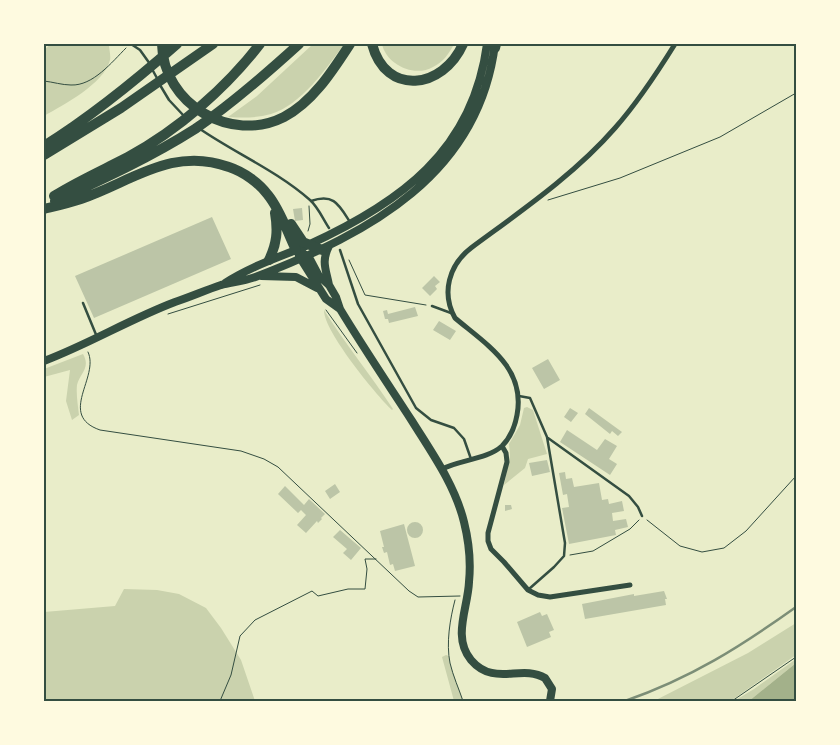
<svg xmlns="http://www.w3.org/2000/svg" width="840" height="745" viewBox="0 0 840 745" font-family="Commissioner,sans-serif">
<style>
.green{fill:#cad2ad}
.water{fill:#a3b18a}
.building{fill:#bcc5a7}
.lines{fill:none;stroke-linecap:round;stroke-linejoin:round}
.path{stroke:#344e41;stroke-width:1}
.service{stroke:#344e41;stroke-width:2.5}
.minor{stroke:#344e41;stroke-width:5}
.secondary{stroke:#344e41;stroke-width:8}
.motorway{stroke:#344e41;stroke-width:10}
.rail{stroke:#7c8e77;stroke-width:2.5}
.neatline{fill:none;stroke:#344e41;stroke-width:2}
</style>
<rect width="100%" height="100%" fill="#e9edc9"/>
<path class="green" d="M51,44H109C109,49 111,56 110,60C104,84 63,105 44,116V50Z
M313,44H344C327,68 301,105 271,114C257,118 243,118 228,117L257,96Z
M382,44H454C449,54 443,62 433,67C414,78 386,64 382,44Z
M324,310C345,344 371,375 393,409L392,410C375,394 323,330 324,310Z
M83,354C91,368 80,373 77,385C76,395 78,405 79,415L72,420L66,401L70,370L44,377V369Z
M527,407L533,410L547,454L528,459L525,468L504,485L510,455L509,444L520,425L524,408Z
M124,589L157,590L179,594L206,608L221,628L241,660L255,701H44V612L115,606Z
M796,623V655L735,698L729,701H654L748,653Z
M446,655L449,656L450,664L463,701H454L442,657Z
M796,659V663L749,701H734L754,689Z"/>
<path class="water" d="M796,663V701H749Z"/>
<path class="building" d="M302,208L303,220L295,221L293,209Z
M212,217L231,259L94,318L75,276Z
M434,276L440,282L435,286L437,289L430,296L422,288Z
M415,307L418,316L389,323L388,319H385L383,311L387,310L388,314Z
M439,321L456,331L450,340L433,330Z
M548,359L560,380L544,389L532,368Z
M570,408L578,413L571,422L564,417Z
M589,408L622,432L618,436L612,431L610,434L585,414Z
M567,430L597,450L605,439L617,446L609,459L617,464L610,475L560,442Z
M547,460L550,472L532,476L529,463Z
M565,472L566,479L572,478L574,487L599,483L602,500L608,499L609,504L622,501L624,511L612,513L613,521L626,519L628,527L615,530L616,535L569,544L562,508L569,507L567,494L563,495L559,473Z
M335,484L340,492L330,499L325,491Z
M285,486L304,505L309,499L325,514L321,518L322,519L318,523L317,521L306,533L297,525L306,515L301,510L298,513L278,494Z
M505,505H511L512,509L505,511Z
M407 530a8 8 0 1 1 16 0a8 8 0 1 1-16 0Z
M404,524L415,566L395,571L393,564L390,565L387,552L384,553L382,547H384L380,531Z
M340,530L361,548L351,560L343,553L347,549L333,537Z
M664,591L667,599H665L666,605L585,619L582,604L634,594V596Z
M540,612L542,616L547,614L554,630L549,632L551,637L527,647L517,622Z"/>
<g class="lines">
<path class="path" d="M44,81C53,82 62,85 71,85C93,86 112,62 126,48
M548,200L620,178L720,137L796,93
M308,231L310,224L309,206
M349,260L365,295L426,305
M326,310L357,353
M168,314L260,285
M88,352C100,377 57,415 100,430L241,451L264,459L278,467L409,591L418,597L460,596
M647,520L680,546L702,552L724,548L746,531L796,476
M570,555L593,551L630,529L639,520
M455,600C450,619 446,643 450,663C453,676 459,689 463,701
M220,701L231,675L240,636L255,620L312,591L318,596L348,589H365L367,569L365,559H376
M732,701L796,657"/>
<path class="service" d="M131,44L140,50L150,64
M152,69L158,80
M160,85L169,100L184,116
M200,129C235,153 277,171 310,200C318,207 323,219 329,228
M311,201C334,193 339,205 350,222
M340,250L358,304L416,408L431,420L454,428L464,439L471,459
M83,303L97,337
M432,306L451,313
M519,396L530,398L547,437L565,543L564,556L554,567L529,589
M548,438L629,496L638,507L642,516"/>
<path class="minor" d="M502,446L506,453L507,462L488,533V541L491,549L504,562L528,590L538,595L550,597L630,585
M442,469C459,460 488,459 502,446C510,438 515,426 517,415C526,368 487,345 455,318C441,293 449,265 471,248C521,211 574,175 615,128C638,102 657,73 675,44"/>
<path class="secondary" d="M304,254L310,259L319,276L329,285L336,297L340,309C363,347 388,384 412,421C432,453 455,485 464,522C469,542 471,562 469,582C468,608 452,637 471,660C494,687 521,664 545,678L552,689L550,701
M299,256L326,299L340,309
M261,276L296,277L317,288
M225,283C251,266 280,257 308,245C400,203 473,151 487,44
M329,285C326,269 321,262 329,246
M44,361C89,344 130,319 175,302C190,297 206,290 221,285C233,282 246,281 258,276C369,233 479,175 495,44"/>
<path class="motorway" d="M162,44C163,104 231,144 284,117C313,102 333,70 350,44
M372,44C386,97 443,89 463,44
M495,48L496,44
M44,146C92,116 135,81 177,44
M44,155L121,108L213,44
M54,196C78,181 103,170 128,157C178,130 226,88 260,44
M55,201C103,179 151,157 195,129C232,104 266,74 299,44
M44,209C56,206 69,203 81,199C131,182 172,146 229,167C244,172 259,183 268,195C281,211 287,232 296,250
M291,224L303,242L322,250
M269,260C277,243 278,231 275,213"/>
<path class="rail" d="M625,701C691,678 740,647 796,607"/>
</g>
<rect width="840" height="745" fill="none" stroke="#fefae0" stroke-width="90"/>
<rect x="45" y="45" width="750" height="655" class="neatline"/>
</svg>
